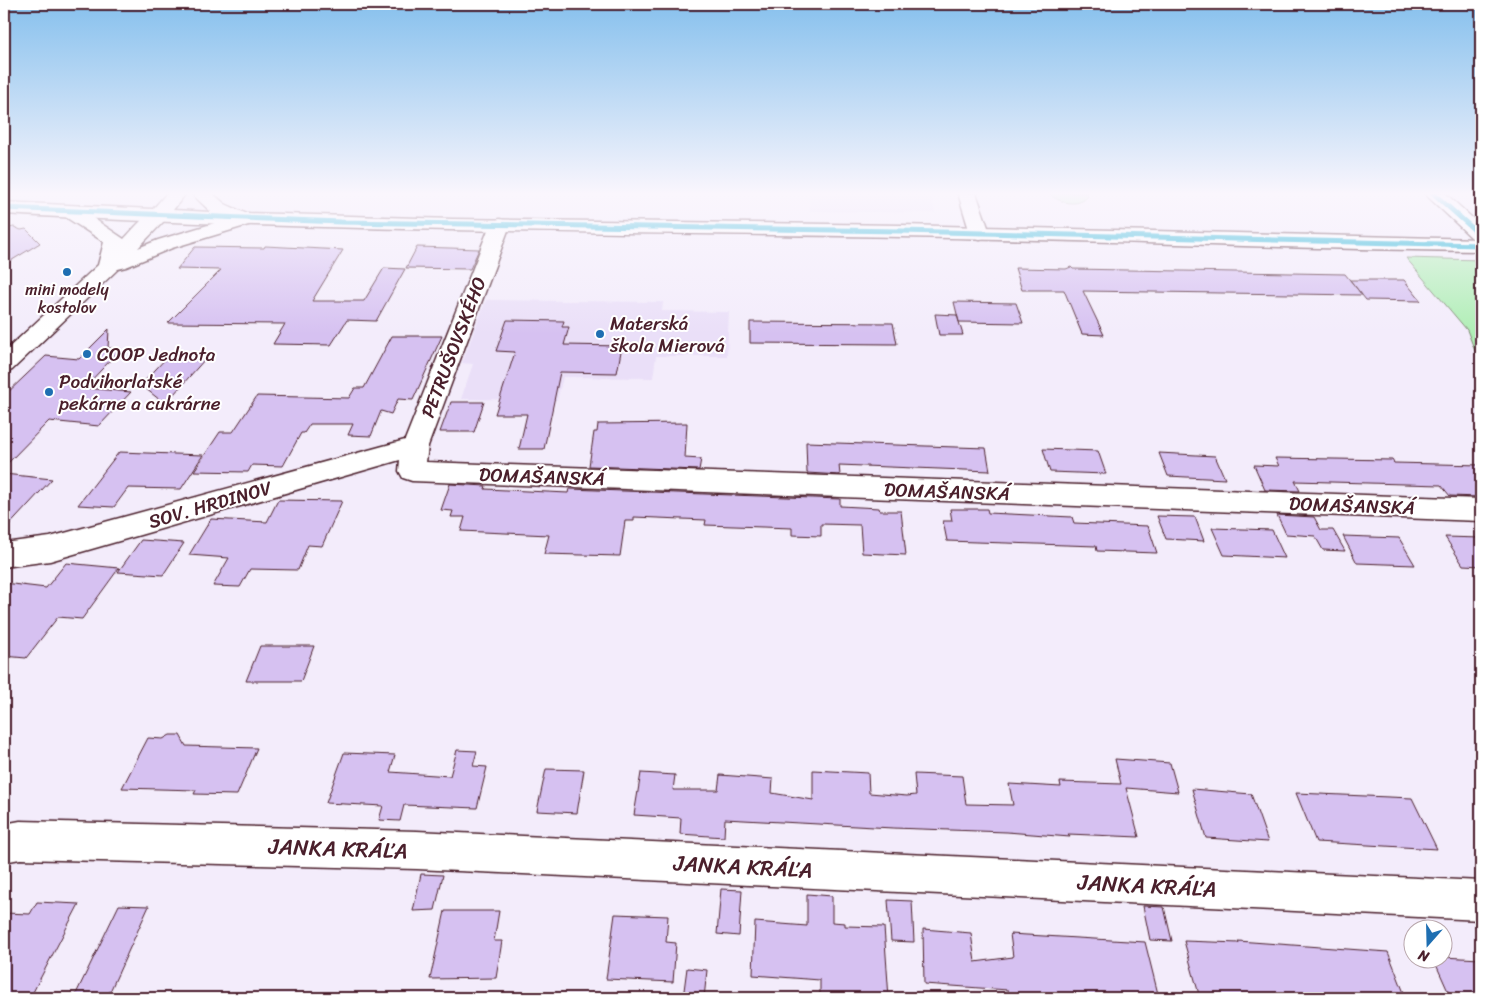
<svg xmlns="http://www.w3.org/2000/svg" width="1485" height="1002" viewBox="0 0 1485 1002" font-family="Sriracha,sans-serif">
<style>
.built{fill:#eadff8}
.green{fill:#afeeb5;stroke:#7c8670}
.building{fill:#d6c1f1;stroke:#4a1f2b}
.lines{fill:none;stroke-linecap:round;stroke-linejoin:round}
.minor-casing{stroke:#4a1f2b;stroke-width:3}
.tertiary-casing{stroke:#4a1f2b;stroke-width:3}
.primary-casing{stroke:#4a1f2b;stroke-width:3}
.minor{fill:#fff;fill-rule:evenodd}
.tertiary{fill:#fff;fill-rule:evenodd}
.primary{fill:#fff;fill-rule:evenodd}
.bus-1-casing{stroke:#fff;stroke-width:8}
.bus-1{stroke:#00a9ce;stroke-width:5}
.poi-dot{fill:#1f6fb2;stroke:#fff;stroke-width:2}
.labels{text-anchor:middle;stroke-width:4;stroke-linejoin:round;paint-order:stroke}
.far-poi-label{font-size:16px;fill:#4a1f2b;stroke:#fff}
.poi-label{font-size:19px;fill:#4a1f2b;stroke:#fff;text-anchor:start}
.street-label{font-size:19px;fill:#4a1f2b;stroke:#fff}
.near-street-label{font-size:22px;fill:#4a1f2b;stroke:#fff}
</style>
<rect width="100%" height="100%" fill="#f3ecfb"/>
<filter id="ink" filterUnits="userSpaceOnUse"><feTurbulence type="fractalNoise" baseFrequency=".02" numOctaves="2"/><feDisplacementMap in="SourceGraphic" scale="10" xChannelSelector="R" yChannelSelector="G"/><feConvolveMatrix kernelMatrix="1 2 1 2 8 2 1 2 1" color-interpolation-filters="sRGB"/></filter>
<g filter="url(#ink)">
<path class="built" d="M809,193H931L935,213L810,211Z
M486,300L663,302L662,311L729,312L727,356H656L653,378L563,377L557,400L461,399L473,364L462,363Z"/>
<path class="green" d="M1049,193H1087L1088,196C1079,208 1058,203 1049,193Z
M1406,258L1481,260V390L1476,380L1480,364L1467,330Z"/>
<path class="building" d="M14,227L21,230L26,229L40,243L4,265V229Z
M265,246L343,250L312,301H364L384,268L405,269L376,321L347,320L331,345L273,344L285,324L168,323L221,270L177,269L195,247L264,248Z
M417,247L450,248L479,249L470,269L406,268Z
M1071,267L1073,269L1345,274L1362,295L1083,291L1104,335L1082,334L1064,290H1022L1015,268L1066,269Z
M1350,280H1404L1421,301L1366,300Z
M954,302L1016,303L1023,323L959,322L963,335H939L935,314L957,315L959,322Z
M507,320L564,321L562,327H569L564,345L622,346L617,373L560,372L544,449H519L527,414H495L515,352L496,351Z
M750,322L893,323L897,344L750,343Z
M109,329L108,348L121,349L84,388L131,392L99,426L49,421L4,467V396L46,356L79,359Z
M392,336H442L413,400L398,399L391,414L381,411L371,436L348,435L353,424H310L304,433H301L283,466L252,465L248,472L194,471L220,432H233L257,396L349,398L355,388H364Z
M170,354L206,358L165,404L141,385Z
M451,402H484L474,432H440Z
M687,423L685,458L701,459L699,470L589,466L594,432H597L598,424Z
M806,442L986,448L990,471L839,465L840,475L807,473Z
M1043,449L1098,451L1106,474L1050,472Z
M119,452L203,455L181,489L128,488L114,507L78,505Z
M1159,453L1215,456L1225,479L1168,476Z
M1275,458L1392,460L1394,463L1481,465V497L1450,496L1441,485L1295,481L1300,491L1265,490L1254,465L1279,466Z
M4,474L52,479L4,531Z
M450,484L486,486L485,489L568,493L569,489L840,499V506L879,508L880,511H901L906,555L862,553L860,525L821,524V536L792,535V528L705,525L706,520L634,517V521H625L620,556L544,554L549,535L461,531L465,517H451L453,511L441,510Z
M278,500L342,501L322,546L308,545L298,570L250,569L240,587L213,586L229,558L189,555L211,519L267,522Z
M950,509H987L988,513L1072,517L1074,523L1148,526L1157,553L1097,551L1096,546L947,541L943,521H952Z
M1277,515L1314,517L1321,530H1333L1345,551L1323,550L1315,536L1286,534Z
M1157,516L1195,517L1204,541L1166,539Z
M1212,528L1272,530L1285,558L1224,555Z
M1343,536L1399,538L1415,565L1357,563Z
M1445,537L1481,538V566L1463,565Z
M141,540L184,543L163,575L118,572Z
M66,563L119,568L82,619L58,617L26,658L4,656V583L46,588Z
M260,646H314L301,681H246Z
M170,735H180L186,746L257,748L237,795L194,794L196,790L122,788L148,738L163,739Z
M457,750L477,751L473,766L487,767L477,808L404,805L400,821L379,820L383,806L326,803L344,753L395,755L390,772L450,776Z
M1115,759L1170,763L1178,792L1126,788L1139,837L1068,834L1070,837L1007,832L893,828L725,819L724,837L680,834L681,818L634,815L641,773L675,775L673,790H718L720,775L773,779L772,793L813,800V770L868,773L869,793L907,796L916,795L914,774L962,776L966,804L1013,805L1009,784L1061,787L1060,782L1121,784Z
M546,769L584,770L577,813L537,811Z
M1192,789L1251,794L1268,842L1206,838Z
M1296,793L1412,798L1437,849L1316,842Z
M421,874L443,875L435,910L413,911Z
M721,889L742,890L739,936L717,934Z
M807,894L832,896V922L845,923V926L884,927L889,998H820V980L753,975L755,922L807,926Z
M888,900L912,901L914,942L891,941Z
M37,902L79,904L30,998H4V913L30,914Z
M119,905L149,906L107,998H74Z
M1143,906L1164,907L1172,941L1150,940Z
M445,911H499L494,941H502L496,978L430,979Z
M615,914L668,916L666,942L676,943L673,982L606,979Z
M923,929L971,933L975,962L1013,957L1010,934L1145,942L1159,998H1009L1008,990L924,984Z
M1184,941L1239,943L1238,941L1388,952L1406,998H1200Z
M1442,957L1481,959V998H1451L1434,960H1442Z
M687,968L707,970L704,998H683Z"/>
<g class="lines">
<defs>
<path id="minor" d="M958,193H976L990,233L987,237L980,239L973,237L970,233Z
M1424,193H1445L1481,226V242L1474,240Z
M500,219L507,221L510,225L428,446L426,462L1481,499V521L412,481L403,478L399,471L400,460L50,561L4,567V543L50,537L405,440L490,225L493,221Z
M20,821L417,831L1481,881V920L417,869L20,859L4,862V824Z"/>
<path id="tertiary" d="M71,206L78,208L124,239C135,228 148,208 165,212L168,216L165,220L138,248L158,240L248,213L255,215L258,219L255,223L172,248L126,267L118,269L12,370L4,373V352L98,265L104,242L64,216L61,212L64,208Z"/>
<path id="primary" d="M167,193H186L173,210L211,212L191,193H212L225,204L245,213L453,219L902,225L1481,239V251C1288,249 1095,240 902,237C602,232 303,231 4,214V202L153,209Z"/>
</defs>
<use href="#minor" class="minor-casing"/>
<use href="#tertiary" class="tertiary-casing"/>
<use href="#primary" class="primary-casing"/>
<use href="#minor" class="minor"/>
<use href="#tertiary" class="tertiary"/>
<use href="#primary" class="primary"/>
<defs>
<path id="bus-1" d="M1433,193L1481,236
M4,208L341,222L902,231L1481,245"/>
</defs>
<use href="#bus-1" class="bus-1-casing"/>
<use href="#bus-1" class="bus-1"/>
</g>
</g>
<linearGradient id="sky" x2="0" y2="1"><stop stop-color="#86c0ed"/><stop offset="0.58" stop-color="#faf6fd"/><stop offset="1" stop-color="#faf6fd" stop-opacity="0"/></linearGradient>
<rect width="1485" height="334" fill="url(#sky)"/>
<g class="poi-dot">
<circle cx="67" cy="272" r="5"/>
<circle cx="600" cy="334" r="5"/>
<circle cx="87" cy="354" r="5"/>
<circle cx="49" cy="392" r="5"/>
</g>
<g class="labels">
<g class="far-poi-label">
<text x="67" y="295">mini modely<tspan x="67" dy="18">kostolov</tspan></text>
</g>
<g class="poi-label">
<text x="610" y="330">Materská<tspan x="610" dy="22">škola Mierová</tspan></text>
<text x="97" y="361">COOP Jednota</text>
<text x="59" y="388">Podvihorlatské<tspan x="59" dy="22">pekárne a cukrárne</tspan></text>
</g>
<g class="street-label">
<text transform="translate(453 347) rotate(-69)" y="7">PETRUŠOVSKÉHO</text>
<text transform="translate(542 476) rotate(2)" y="7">DOMAŠANSKÁ</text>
<text transform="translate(947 491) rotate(2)" y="7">DOMAŠANSKÁ</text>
<text transform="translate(210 504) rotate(-16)" y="7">SOV. HRDINOV</text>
<text transform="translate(1352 505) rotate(2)" y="7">DOMAŠANSKÁ</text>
</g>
<g class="near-street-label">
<text transform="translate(338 848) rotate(2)" y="8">JANKA KRÁĽA</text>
<text transform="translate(743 866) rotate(3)" y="8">JANKA KRÁĽA</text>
<text transform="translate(1147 885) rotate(3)" y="8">JANKA KRÁĽA</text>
</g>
</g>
<rect width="1485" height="1002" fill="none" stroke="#fff" stroke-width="20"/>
<rect x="10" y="10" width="1465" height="982" fill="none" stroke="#4a1f2b" stroke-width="2" filter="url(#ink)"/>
<g transform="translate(1428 944) rotate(200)"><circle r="24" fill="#ffffff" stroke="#b7a5aa"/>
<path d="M0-4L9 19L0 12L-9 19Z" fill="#1f6fb2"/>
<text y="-8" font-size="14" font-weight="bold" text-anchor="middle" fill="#4a1f2b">N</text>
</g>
</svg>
